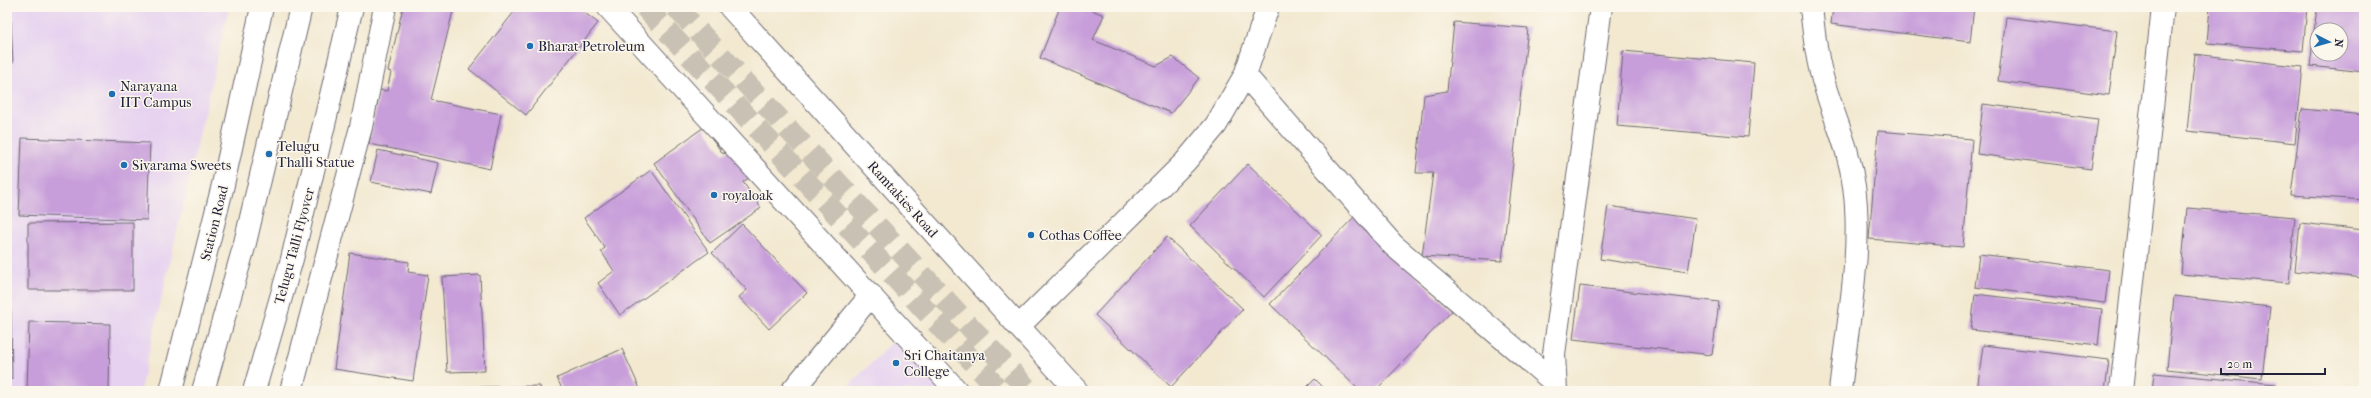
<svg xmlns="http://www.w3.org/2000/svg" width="2371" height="398" viewBox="0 0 2371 398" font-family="'IM FELL French Canon',serif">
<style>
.built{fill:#e6d2f0}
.building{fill:#c79eda;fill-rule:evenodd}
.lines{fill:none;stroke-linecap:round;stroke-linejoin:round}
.major-tunnel{stroke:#c9c1b3;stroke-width:22;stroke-dasharray:22 11;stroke-linecap:butt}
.minor-casing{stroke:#6b6870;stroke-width:24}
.major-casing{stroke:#6b6870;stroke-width:24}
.minor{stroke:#fff;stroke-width:22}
.major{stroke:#fff;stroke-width:22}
.poi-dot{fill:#1f6fb2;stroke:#fbf7ec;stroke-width:1.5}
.labels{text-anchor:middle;stroke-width:3;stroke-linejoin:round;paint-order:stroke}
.poi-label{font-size:14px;fill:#22223b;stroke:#fbf7ec;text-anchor:start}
.street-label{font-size:14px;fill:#22223b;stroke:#fbf7ec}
</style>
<rect width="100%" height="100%" fill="#fbf7ec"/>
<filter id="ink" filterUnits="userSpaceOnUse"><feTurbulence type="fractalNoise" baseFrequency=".025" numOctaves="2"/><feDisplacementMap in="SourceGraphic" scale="8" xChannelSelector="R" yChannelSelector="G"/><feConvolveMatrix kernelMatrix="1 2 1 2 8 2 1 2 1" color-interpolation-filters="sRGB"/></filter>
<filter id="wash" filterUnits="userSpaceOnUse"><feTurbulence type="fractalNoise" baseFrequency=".012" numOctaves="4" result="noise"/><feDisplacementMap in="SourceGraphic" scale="16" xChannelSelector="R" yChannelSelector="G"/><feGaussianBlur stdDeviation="0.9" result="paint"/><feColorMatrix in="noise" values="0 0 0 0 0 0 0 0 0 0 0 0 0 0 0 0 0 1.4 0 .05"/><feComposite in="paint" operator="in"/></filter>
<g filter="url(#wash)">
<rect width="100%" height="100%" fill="#f3e9d1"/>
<path class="built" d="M7,7H229L140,391H7Z
M895,339L944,386L940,391H844Z"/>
<g id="blocks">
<path class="building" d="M403,7H454L431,100L501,114L490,169L369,144L380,90L387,91L391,72L388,71Z
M518,7H577L598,23L526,115L469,69Z
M1060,7H1084L1104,15L1093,40L1156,66L1173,57L1199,78L1171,113L1040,58Z
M1418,7H1443L1442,11Z
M1833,7H1974L1970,42L1831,24Z
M2210,7H2307L2303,51L2207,43Z
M2317,7H2364V72L2310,66ZM2317,30H2341V54H2317Z
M2006,17L2117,31L2109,95L1998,81Z
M7,21H11L13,63H7Z
M1454,22L1528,28L1502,261L1422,256L1433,173H1416L1424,95L1447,91Z
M1623,51L1754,63L1748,137L1617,126Z
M2195,54L2303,67L2295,143L2187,131Z
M1983,104L2098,119L2091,169L1977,154Z
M2302,109L2364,115V200L2291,195Z
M704,127L723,154L732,148L752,176L743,182L761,208L710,243L654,163Z
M1878,131L1972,139L1963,247L1869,239Z
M22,138L150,143L147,220L19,215Z
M378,150L438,163L431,194L371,182Z
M1248,164L1322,235L1264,297L1190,226Z
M651,170L709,252L620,315L598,283L614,271L601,251L605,248L584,218Z
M1608,206L1696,219L1688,272L1600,259Z
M2187,208L2295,217L2289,283L2181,274Z
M1355,216L1452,311L1375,391H1360L1270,304Z
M133,222V290H28V223Z
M2300,223L2364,230V278L2295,271Z
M742,224L807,293L769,329L739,297L747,290L712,253Z
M1167,237L1243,309L1171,387L1095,315Z
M350,253L409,262L408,272L428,275L413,381L334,369Z
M1979,254L2109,270L2105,303L1975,287Z
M480,275L485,371L447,372L442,277Z
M1580,286L1719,302L1712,355L1573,339Z
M1975,294L2102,309L2098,345L1971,330Z
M2174,296L2270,307L2262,379L2167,369Z
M7,311H11L12,379H7Z
M29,322L110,324L109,391H27Z
M1983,345L2109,360L2105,391H1977Z
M622,349L641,391H563L557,378Z
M2154,373L2276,384V391H2152Z
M1315,379L1327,391H1303Z
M540,386L541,391H479V387Z"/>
</g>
</g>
<g filter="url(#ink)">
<use href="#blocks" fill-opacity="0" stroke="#6b6870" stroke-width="1"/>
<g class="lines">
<path class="major-tunnel" d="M645,7L1000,391
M676,7L1029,391"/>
<defs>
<path id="minor" d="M1811,7C1814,35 1817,63 1826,90C1837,125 1849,149 1854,186C1863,252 1847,325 1840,391
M1245,75L1393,245L1554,382
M1019,326L1185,162L1216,125L1245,75L1268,7
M792,391L871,295
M1556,391L1554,354L1601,7
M2121,391L2163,7"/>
<path id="major" d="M608,7L957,391
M730,7L1077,391
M171,391L222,189L262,7
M203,391L244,247L301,7
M254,391L292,259L352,7
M291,391L361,127L385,7"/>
</defs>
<use href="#minor" class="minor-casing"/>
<use href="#major" class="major-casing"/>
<use href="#minor" class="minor"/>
<use href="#major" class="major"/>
</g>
</g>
<g class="poi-dot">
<circle cx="530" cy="46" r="4"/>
<circle cx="112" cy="94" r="4"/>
<circle cx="269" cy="154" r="4"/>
<circle cx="124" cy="165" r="4"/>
<circle cx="714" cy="195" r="4"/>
<circle cx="1031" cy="235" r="4"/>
<circle cx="896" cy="363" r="4"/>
</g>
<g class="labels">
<g class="poi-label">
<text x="538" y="51">Bharat Petroleum</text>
<text x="120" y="91">Narayana<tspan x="120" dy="16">IIT Campus</tspan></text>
<text x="277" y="151">Telugu<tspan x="277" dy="16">Thalli Statue</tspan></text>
<text x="132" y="170">Sivarama Sweets</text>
<text x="722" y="200">royaloak</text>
<text x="1039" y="240">Cothas Coffee</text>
<text x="904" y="360">Sri Chaitanya<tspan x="904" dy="16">College</tspan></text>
</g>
<g class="street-label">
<text transform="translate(903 199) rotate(48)" y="5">Ramtakies Road</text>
<text transform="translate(214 223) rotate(-76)" y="5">Station Road</text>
<text transform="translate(294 246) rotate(-75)" y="5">Telugu Talli Flyover</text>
</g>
</g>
<rect width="2371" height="398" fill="none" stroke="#fbf7ec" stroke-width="24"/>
<g transform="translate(2329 42) rotate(96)"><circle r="19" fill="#fbf7ec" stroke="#a4a2a5"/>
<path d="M0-3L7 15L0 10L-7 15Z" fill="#1f6fb2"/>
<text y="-6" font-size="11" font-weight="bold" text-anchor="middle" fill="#22223b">N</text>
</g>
<path d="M2221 368v6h104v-6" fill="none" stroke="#22223b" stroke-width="2"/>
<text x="2227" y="368" font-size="12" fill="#22223b" stroke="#fbf7ec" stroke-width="3" paint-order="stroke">20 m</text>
</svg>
